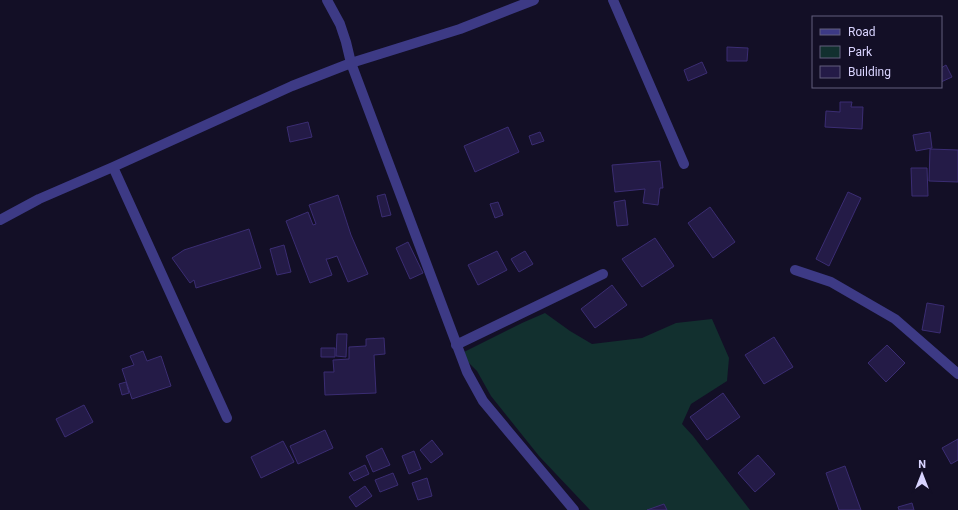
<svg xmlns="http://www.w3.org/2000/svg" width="958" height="510" viewBox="0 0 958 510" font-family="Roboto,sans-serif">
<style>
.green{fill:#12302f}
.building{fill:#241b47;stroke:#3b2d73}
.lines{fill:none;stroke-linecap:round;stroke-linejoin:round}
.minor{stroke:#3d3a85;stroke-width:10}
</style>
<rect width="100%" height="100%" fill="#130f26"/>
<path class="green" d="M545,313L570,331L592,344L642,338L676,323L712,319L729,358L727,381L691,404L682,424L693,436L750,510H590L539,456L491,396L477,371L460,354L522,323Z"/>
<path class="building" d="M727,47L748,48L747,61H727Z
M702,62L707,73L688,81L684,70Z
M946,65L952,77L941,82V68Z
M840,102H852L851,107H863L862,129L825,127L826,111L840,112Z
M308,122L312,137L290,142L287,127Z
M508,127L519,152L475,172L464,146Z
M540,132L544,141L532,145L529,136Z
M930,132L932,148L916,151L913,135Z
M930,149L958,150V182L929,181Z
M660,161L663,188H660L658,205L643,203L645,189L615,192L612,165Z
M911,168H927L928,196H912Z
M848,192L861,198L829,266L816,259Z
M385,194L391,215L382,217L377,196Z
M338,195L351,235L368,274L348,282L337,256L328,259H326L332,275L310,283L286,221L308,212L313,225L316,224L309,205Z
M625,200L628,225L617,226L614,202Z
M498,202L503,215L495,218L490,204Z
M710,207L735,242L713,258L688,223Z
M249,229L261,268L196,288L194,280L190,283L172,258L184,250Z
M655,238L674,266L642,287L622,259Z
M408,242L423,273L410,279L396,248Z
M284,245L291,272L277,275L270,249Z
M497,251L507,270L478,285L468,265Z
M525,251L533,264L519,272L511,259Z
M612,285L627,305L595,328L581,309Z
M927,303L944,306L940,333L922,330Z
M337,334H347L346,357L336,356Z
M774,337L793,367L764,384L745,355Z
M384,338L385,354L374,355L376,393L325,395L324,372H334L333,360L349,359V347L366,346V339Z
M887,345L905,363L886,382L868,363Z
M321,348H335V357H321Z
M143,351L147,361L161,356L171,386L132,399L122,369L134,365L130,356Z
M126,382L129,393L122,395L119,384Z
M723,393L740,417L707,440L690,417Z
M84,405L93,422L65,437L56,419Z
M325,430L333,448L298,464L290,446Z
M958,439V460L951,464L942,448Z
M432,440L443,454L431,463L420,450Z
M283,441L294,462L261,478L251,457Z
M382,448L390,465L373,472L366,456Z
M414,451L421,469L409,474L402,456Z
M758,455L775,474L755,492L738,473Z
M365,465L369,474L354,481L349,473Z
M845,466L861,510H839L826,473Z
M393,473L398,485L380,492L375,480Z
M427,478L432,496L418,500L412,483Z
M365,486L372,496L356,507L349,497Z
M912,503L914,510H899L898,507Z
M664,504L667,510H647Z"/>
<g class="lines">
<path class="minor" d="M327,0L340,24L346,42L351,63L467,372L483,401L574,510
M613,0L684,164
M113,167L227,418
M0,220L39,199L113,167L292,86L351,63L460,29L534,0
M795,270L831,282L895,319L958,374
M456,345L603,274"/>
</g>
<rect x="812" y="16" width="130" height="72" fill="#130f26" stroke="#625e7d"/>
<rect x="820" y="29" width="20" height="6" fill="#3d3a85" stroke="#625e7d"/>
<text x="848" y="36" font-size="12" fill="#d9d4ff">Road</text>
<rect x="820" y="46" width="20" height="12" fill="#12302f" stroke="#625e7d"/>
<text x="848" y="56" font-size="12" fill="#d9d4ff">Park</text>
<rect x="820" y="66" width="20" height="12" fill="#241b47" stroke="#625e7d"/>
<text x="848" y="76" font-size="12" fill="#d9d4ff">Building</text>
<g transform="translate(922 474)" stroke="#130f26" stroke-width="3" paint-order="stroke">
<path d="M0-3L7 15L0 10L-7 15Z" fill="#d9d4ff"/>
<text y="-6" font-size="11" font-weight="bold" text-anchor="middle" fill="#d9d4ff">N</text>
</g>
</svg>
